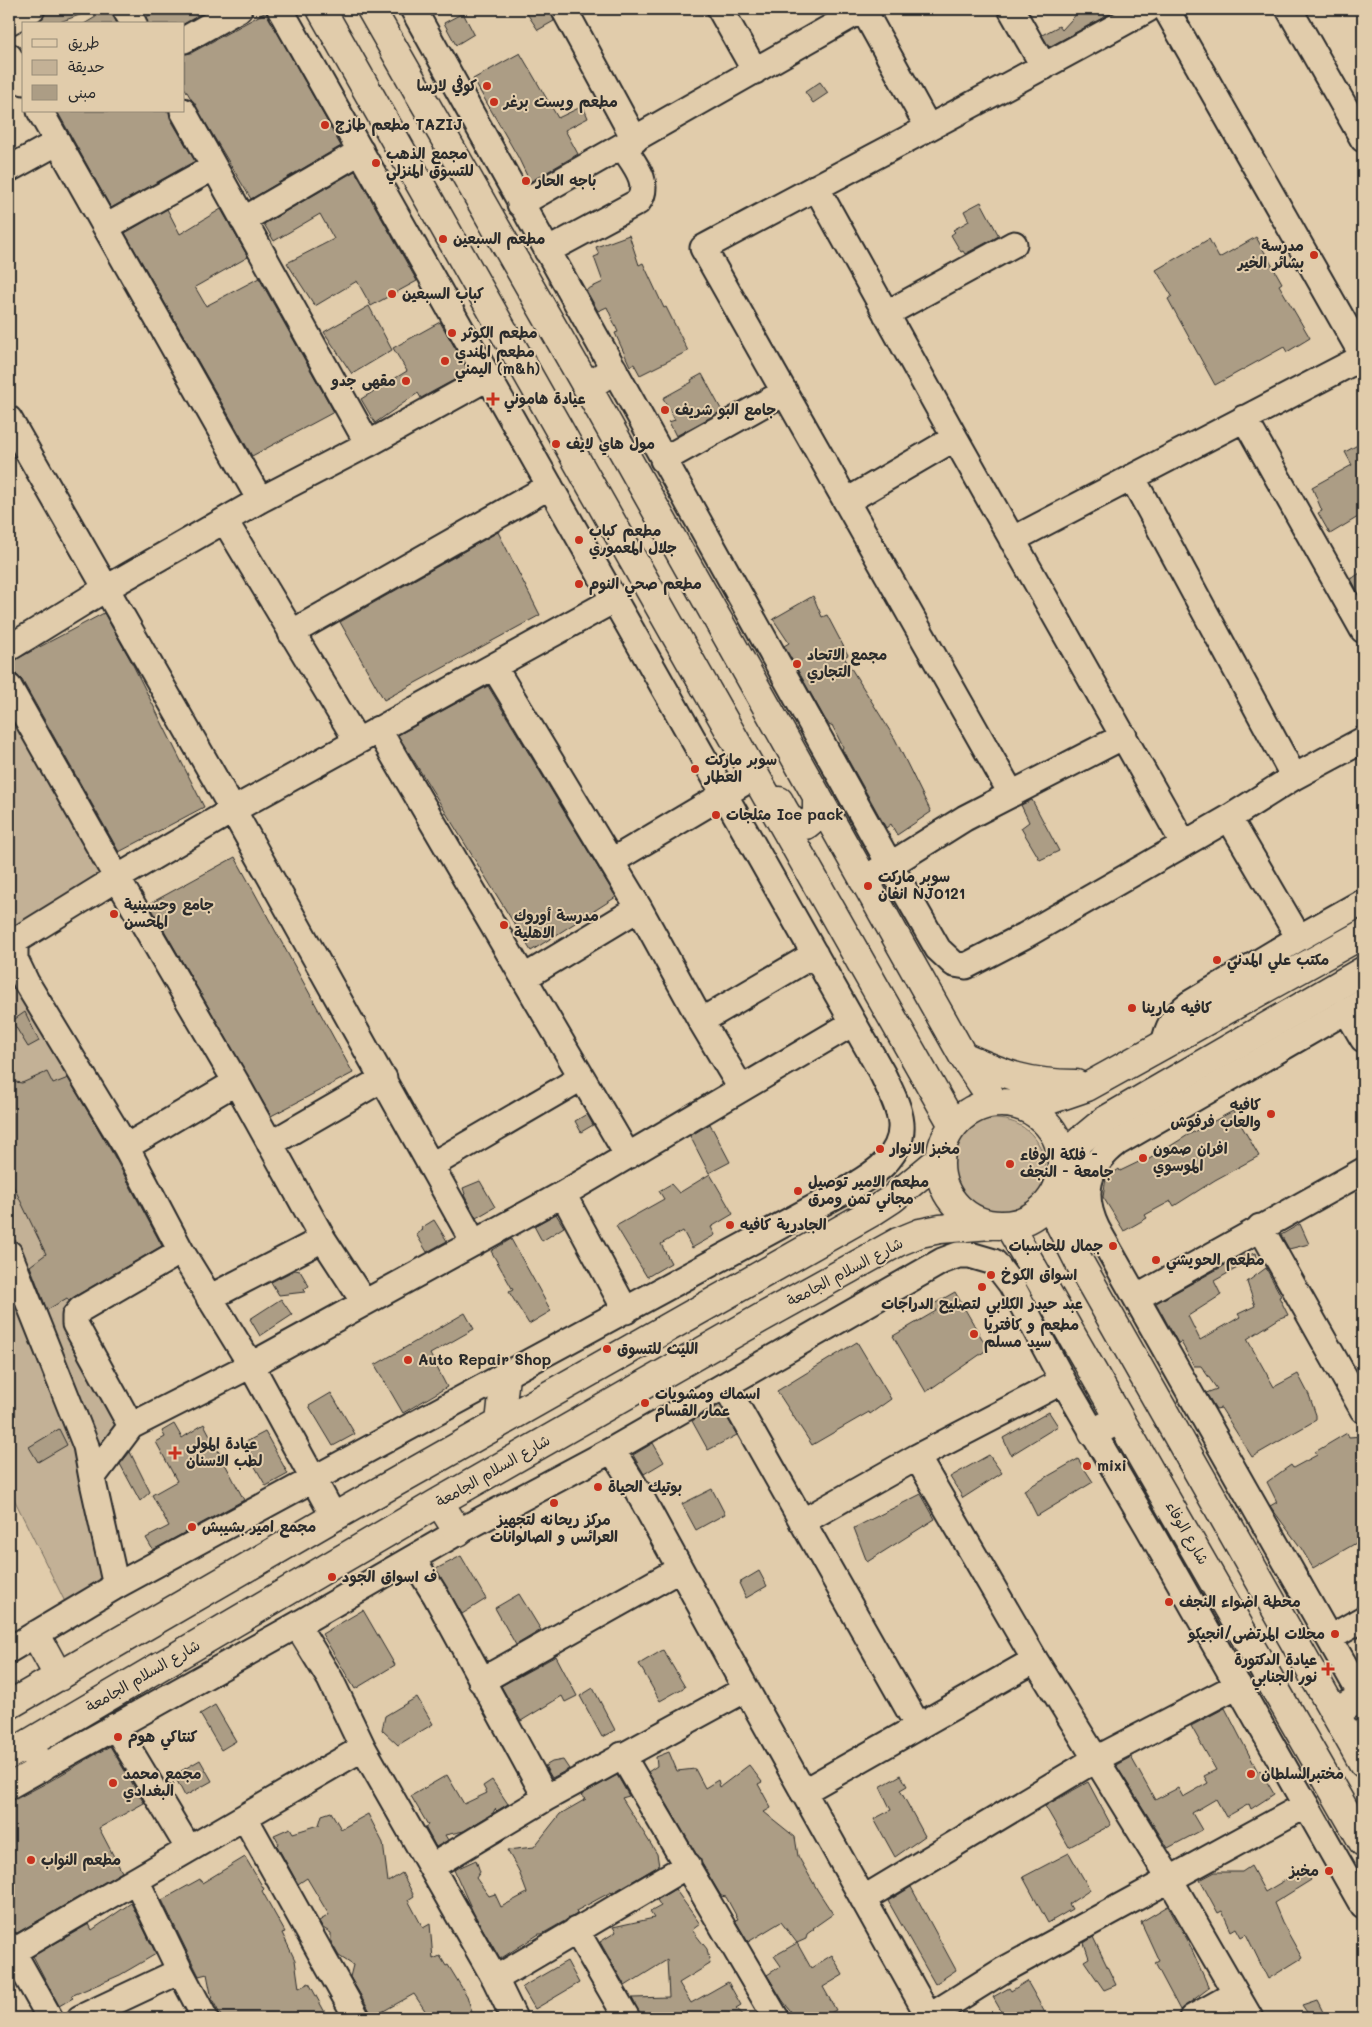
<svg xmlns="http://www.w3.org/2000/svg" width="1372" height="2027" viewBox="0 0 1372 2027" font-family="Mali,'Playpen Sans Arabic',sans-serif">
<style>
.green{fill:#c3b196;stroke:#776e60}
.building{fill:#ac9d85;stroke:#2b2b2b}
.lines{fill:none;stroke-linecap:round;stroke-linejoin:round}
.minor-casing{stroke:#2b2b2b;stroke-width:29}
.major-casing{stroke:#2b2b2b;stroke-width:31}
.minor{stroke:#e1ccab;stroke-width:25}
.major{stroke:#e1ccab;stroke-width:28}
.poi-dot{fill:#c8321e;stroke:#e1ccab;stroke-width:2}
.labels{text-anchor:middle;stroke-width:4;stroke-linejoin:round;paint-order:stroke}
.poi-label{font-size:15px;font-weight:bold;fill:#2b2b2b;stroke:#e1ccab;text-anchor:start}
.street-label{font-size:15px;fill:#2b2b2b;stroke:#e1ccab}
</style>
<rect width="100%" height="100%" fill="#e1ccab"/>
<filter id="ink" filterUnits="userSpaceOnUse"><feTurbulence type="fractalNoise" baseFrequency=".02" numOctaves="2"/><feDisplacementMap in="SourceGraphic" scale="10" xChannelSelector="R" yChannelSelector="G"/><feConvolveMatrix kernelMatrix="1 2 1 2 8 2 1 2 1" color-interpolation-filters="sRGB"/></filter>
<g filter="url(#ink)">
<path class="green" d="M9,687L117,878L15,941L181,1251L79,1312L131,1426L92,1478L116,1586L71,1614L10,1491H9Z
M947 1168a49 49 0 1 1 98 0a49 49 0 1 1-98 0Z"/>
<path class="building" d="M50,9H91V11L54,24H35Z
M109,9H111L117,24H84Z
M161,9H201L203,13L184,24H148L146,17Z
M524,9H550L554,21L538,30Z
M1081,9H1119L1049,47L1042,35L1059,26L1062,30Z
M266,12L341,146L251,199L184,87V54L191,53Z
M463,13L474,34L456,45L444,23Z
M520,53L558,118L583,106L588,118L565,130L578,154L530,182L518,157L473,79Z
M820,82L828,93L813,103L805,92Z
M57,111H169L170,118L195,161L111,208Z
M355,171L417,281L371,306L357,281L315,306L287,263L334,239L320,214L274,241L264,224Z
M981,202L999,236L965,254L963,251L961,252L951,235L955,232L953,230L969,221L964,211Z
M167,209L180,234L221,209L248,257L195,287L206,306L259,278L334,412L252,456L125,233Z
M629,235L639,265L643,263L664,308L666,307L688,351L640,375L634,364L630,366L615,333L618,332L607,307L598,311L586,290L603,282L594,257L599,255L596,247Z
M1256,237L1282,283L1279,285L1310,338L1287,352L1284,347L1215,385L1168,299L1172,296L1156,270L1209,239L1219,258Z
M369,306L392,350L352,374L324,332Z
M440,322L469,372L421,398L418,393L375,423L361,399L407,371L393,348Z
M702,374L722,411L676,436L669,422L675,420L663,398L692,382L691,380Z
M1363,442V514L1330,534L1318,513L1322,511L1312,487L1352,465L1345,452Z
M498,532L540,615L384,700L340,622Z
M1363,571V601L1351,579Z
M813,596L822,617L827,615L848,655L844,657L895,739L931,812L897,835L891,824L886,828L842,749L843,747L832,725L830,726L825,719L784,646L789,643L773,619Z
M104,613L130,659L204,807L119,852L22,680L16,674L9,663Z
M488,686L616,897L531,951L398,735Z
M1032,800L1059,851L1040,860L1021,828L1029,822L1021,805Z
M235,857L353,1073L271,1116L149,904Z
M25,1012L39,1041L28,1047L12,1021Z
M47,1072L53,1084L68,1078L113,1154L162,1246L74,1297L69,1301L67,1298L47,1310L30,1266L46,1254L9,1177V1081L22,1083Z
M1233,1111L1259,1156L1215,1180L1174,1206L1171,1201L1145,1215L1147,1218L1124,1231L1103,1197L1106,1178L1119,1169L1120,1171L1145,1159L1146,1161L1188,1135Z
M587,1114L593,1125L581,1132L575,1121Z
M710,1124L730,1162L709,1173L690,1136Z
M710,1174L733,1214L711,1227L715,1235L692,1248L683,1231L661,1244L671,1263L647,1277L616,1226L664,1199L659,1191L671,1184L679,1193Z
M480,1181L495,1207L476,1218L464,1195L465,1194L463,1188Z
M556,1214L564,1227L542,1241L534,1226Z
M434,1220L447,1241L427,1252L416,1234L423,1230L421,1228Z
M1300,1224L1309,1244L1289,1249L1281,1235Z
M511,1239L551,1311L529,1324L509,1292L513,1290L491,1251Z
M1256,1253L1257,1257L1214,1281L1221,1295L1188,1316L1200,1340L1240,1317L1238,1314L1255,1306L1247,1282L1266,1268L1281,1296L1279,1297L1288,1315L1280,1318L1247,1339L1274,1387L1298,1374L1309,1395L1316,1415V1420L1252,1457L1221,1408L1216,1409L1206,1393L1217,1389L1201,1366H1194L1181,1342L1178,1343L1156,1303L1238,1258Z
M295,1270L300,1271L309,1286L304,1289L305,1292L279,1295L271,1282Z
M955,1292L988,1349L926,1392L893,1336L936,1311L932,1305Z
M281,1299L292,1315L260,1336L250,1319Z
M465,1313L474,1329L430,1354L447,1387L403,1413L375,1365Z
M857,1342L891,1399L870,1414L869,1412L812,1445L777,1391Z
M331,1393L355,1434L333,1446L309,1406Z
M720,1405L737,1435L708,1450L692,1421Z
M1049,1412L1058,1426L1011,1455L1003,1438Z
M174,1424L182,1438L204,1424L244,1500L153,1550L146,1538L169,1526L152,1495L177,1481L156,1442L165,1437L162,1431Z
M59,1429L67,1445L38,1462L29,1447Z
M265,1432L288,1474L266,1486L242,1444Z
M1347,1433L1349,1437L1363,1436V1539L1313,1568L1301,1548L1270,1506L1277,1502L1267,1482L1291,1465L1293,1468L1317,1455L1315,1452Z
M653,1443L664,1462L644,1474L633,1455Z
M130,1452L150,1492L140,1501L120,1464Z
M989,1455L1002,1473L963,1498L950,1477Z
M1078,1459L1093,1482L1037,1516L1024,1490Z
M712,1489L725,1514L696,1530L682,1504Z
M921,1494L935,1519L867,1562L854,1528Z
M461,1556L486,1599L462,1614L436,1569Z
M759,1571L767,1586L746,1598L739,1583Z
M519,1594L541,1630L516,1645L495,1608Z
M363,1610L395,1665L355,1689L322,1634Z
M663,1650L685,1687L660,1701L639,1664Z
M556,1656L577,1696L565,1702L562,1696L521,1721L501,1686Z
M593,1688L615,1730L602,1737L580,1696Z
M417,1697L433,1724L398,1745L382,1730L385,1716Z
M215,1705L236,1741L221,1750L200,1714Z
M1225,1708L1258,1772L1260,1770L1274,1794L1251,1809L1249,1804L1226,1817L1216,1799L1192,1813L1202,1830L1168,1848L1116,1765L1131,1757L1155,1800L1178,1788L1183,1797L1208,1783L1204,1776L1216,1770L1191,1726Z
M110,1746L144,1803L99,1828L122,1872L17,1933L9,1931V1800L16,1799L50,1781Z
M669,1752L677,1771L695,1769L705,1788L718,1780L720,1787L749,1765L762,1782L758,1784L771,1808L764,1812L795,1837L798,1856L818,1891L833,1914L813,1928L814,1929L807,1934L806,1939L797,1943L781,1922L748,1942L735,1920L738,1919L726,1897L721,1896L648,1772L657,1766L656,1757Z
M200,1760L212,1781L185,1796L174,1775Z
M563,1760L569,1769L552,1778L545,1766L552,1762Z
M447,1775L464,1804L487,1793L483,1786L492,1780L508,1804L497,1811L495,1809L493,1813L464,1831L445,1835L448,1840L436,1847L425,1827L428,1825L411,1796Z
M617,1775L629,1796L622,1798L657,1854L659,1866L612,1893L611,1892L576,1911L577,1914L542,1934H539L500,1959L474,1914L454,1870L476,1860L480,1872L476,1878L489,1896L495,1894L501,1907L527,1893L518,1869L507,1850L534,1847L560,1814L586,1799L581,1795Z
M901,1775L907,1786L900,1790L925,1836L895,1857L874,1819L891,1810L880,1787Z
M1088,1782L1111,1825L1069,1847L1045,1806Z
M331,1812L341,1829L368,1814L383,1843L388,1882L402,1873L414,1896L408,1900L423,1928L430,1924L433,1959L440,1956L446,1966L448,1965L467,1996L474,2018H430L414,1994L371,2018L370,2011L350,1977L353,1965L339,1956L331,1942V1933L323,1928L319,1921L329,1915L307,1878L298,1884L277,1846L279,1844L274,1835L290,1828L293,1833L319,1825L322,1815Z
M1069,1853L1090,1890L1069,1904L1072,1909L1048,1923L1023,1877Z
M245,1857L264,1889L262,1891L285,1932L282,1933L295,1960L299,1988L309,1983L328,2018H222L212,1999L207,1974L199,1976L193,1964L162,1900L200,1879L202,1883Z
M1251,1866L1265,1892L1304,1869L1311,1880L1274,1903L1282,1922L1302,1958L1268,1979L1246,1934L1241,1937L1236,1928L1231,1931L1222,1911L1218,1913L1200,1880L1215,1872H1242Z
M911,1887L956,1970L935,1984L888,1901Z
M675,1889L700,1924L692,1930L707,1949L710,1964L679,1983L691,2003L728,1982L741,2005L736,2008L747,2018H641L632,1998L669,1997L667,1960L625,1986L600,1942L616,1932L613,1927L654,1918L650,1912L661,1906L657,1900Z
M131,1903L156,1954L120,1975L71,1996L73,1998L59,2006L33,1956L89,1924L92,1930Z
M1168,1906L1192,1950L1209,1988L1180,2010L1155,1963L1159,1961L1141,1922Z
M1093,1937L1116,1985L1104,1990L1084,1961L1089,1958L1084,1943Z
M797,1943L811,1968L832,1955L843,1975L823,1987L836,2010L821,2018H796L783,2001L767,1975L781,1966L774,1956Z
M567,1961L579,1983L535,2009L522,1987Z
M1027,1981L1048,2018H1005L993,1997L1009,1988L1011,1991Z
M1317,2000L1326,2018H1311L1302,2005Z"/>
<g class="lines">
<defs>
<path id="minor" d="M125,9L134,24
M413,9L890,865
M564,9L635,140
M720,9L755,71
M863,9L928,127
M1011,9L1044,67
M1166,9L1363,356
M1289,9L1363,139
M9,22L32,9
M184,40L239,9
M9,56L24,82
M40,111L260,500
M183,111L368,444
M9,169L58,142
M816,187L955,438L1184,844
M520,204L863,9
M243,220L361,151
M106,227L214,167
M547,251L638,202C652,183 633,163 623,147
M886,314L1014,244
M1244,418L1363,630
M9,419L233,810L474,1243
M663,460L785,392
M1132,477L1294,777
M847,501L955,438
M225,521L357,741
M1012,540L1363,357
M291,633L550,486
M9,648L105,589L260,500L368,444L489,377
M494,667L639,908L701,1021L741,1088
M9,687L117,878L236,1082L323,1239L364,1302
M378,729L628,1156
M1124,736L965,818L890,865L938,949L954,964L966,966L1024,936L1229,818L1294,777L1363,740
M1011,793L703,248C851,168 1001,91 1148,9
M1229,818L1299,938
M612,861L755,776
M525,977L639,908
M1363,1001L1117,1143C1087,1166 1080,1194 1097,1229L1363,1698
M1346,1010L1363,1039
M701,1021L815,954
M1164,1045C1167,1027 1174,1015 1189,1004L1299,938L1363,902
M270,1144L384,1078
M126,1147L236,1082
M432,1165L581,1078
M563,1194L626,1311
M1260,1227L1363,1410
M9,1253L86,1446L92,1478L116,1586
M209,1298L323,1239
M1136,1298L1363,1171
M725,1385L918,1726
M131,1426L75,1324V1316L81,1309L181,1251
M612,1450L636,1488L746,1689L929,2017
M917,1457L1035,1660L1169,1878L1250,2018
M92,1478L131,1426L251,1365L563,1194L853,1023
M334,1517L251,1365L181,1251L126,1147L26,982L15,959V941L117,878L233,810L614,600
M802,1522L917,1457L1063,1381
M413,1559L436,1596L546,1798
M297,1625L330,1679L363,1748L495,1979L514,2018
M1330,1638L1363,1619
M9,1650L116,1586L854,1186C864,1179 877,1172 885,1163C914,1133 898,1107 883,1075L280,9
M481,1681L680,1569
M115,1726L189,1849
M622,1755L776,2018
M9,1786L297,1625L458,1532L612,1450L942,1261L958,1255H970L994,1262L1011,1284L1063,1381L1148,1527L1363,1906
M803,1792L1035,1660
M245,1818L357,2018
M431,1867L546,1798L746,1689
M136,1880L180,1971L205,2018
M863,1899L1096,1759L1238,1685
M576,1930L627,2018
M9,1945L50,2018
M9,1954L363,1748
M495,1979L688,1865
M80,2018L180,1971
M927,2018L1002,1971L1306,1805
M1192,2018L1235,1994"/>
<path id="major" d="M321,9L953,1125
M371,9L587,387L963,1056L995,1103
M587,387L613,370
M779,801C786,814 790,825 806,825L817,816V796
M864,881L890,865
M963,1056C1006,1075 1028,1084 1076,1084
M940 1164a61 61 0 1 1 122 0a61 61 0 1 1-122 0Z
M1015,1104L1052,1099L1087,1087L1363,934
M1062,1163L1081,1140L1104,1121L1363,971
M1049,1203L1078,1260L1363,1763
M1009,1226L1363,1842
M1076,1244L1073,1201V1180L1081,1164
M500,1423L505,1376
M1093,1433L1120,1419
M439,1502L458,1532
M36,1635L59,1677
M9,1705L334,1517L872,1212L892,1199L939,1160
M1335,1712L1363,1697
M28,1744L42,1767
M9,1755L439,1502L761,1318L898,1242L920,1233L940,1229L991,1225"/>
</defs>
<use href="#minor" class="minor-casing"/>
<use href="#major" class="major-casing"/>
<use href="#minor" class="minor"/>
<use href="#major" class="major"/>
</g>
</g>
<g class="poi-dot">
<circle cx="487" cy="86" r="5"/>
<circle cx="494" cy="102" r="5"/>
<circle cx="325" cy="125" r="5"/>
<circle cx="376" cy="163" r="5"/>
<circle cx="526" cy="181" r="5"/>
<circle cx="443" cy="239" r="5"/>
<circle cx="1314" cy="255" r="5"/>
<circle cx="392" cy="294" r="5"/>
<circle cx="452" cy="333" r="5"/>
<circle cx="445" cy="361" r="5"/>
<circle cx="406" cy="381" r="5"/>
<path d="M490.5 391.5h5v5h5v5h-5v5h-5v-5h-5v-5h5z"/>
<circle cx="665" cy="410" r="5"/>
<circle cx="556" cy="444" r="5"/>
<circle cx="579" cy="540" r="5"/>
<circle cx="579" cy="584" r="5"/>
<circle cx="797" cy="664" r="5"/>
<circle cx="695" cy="769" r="5"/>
<circle cx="716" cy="815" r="5"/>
<circle cx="868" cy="886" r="5"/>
<circle cx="114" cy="914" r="5"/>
<circle cx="504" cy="925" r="5"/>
<circle cx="1217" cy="960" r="5"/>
<circle cx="1132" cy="1008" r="5"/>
<circle cx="1271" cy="1114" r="5"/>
<circle cx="880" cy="1149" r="5"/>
<circle cx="1143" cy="1158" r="5"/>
<circle cx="1010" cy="1164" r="5"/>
<circle cx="798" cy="1191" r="5"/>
<circle cx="730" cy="1225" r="5"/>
<circle cx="1113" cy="1246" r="5"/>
<circle cx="1156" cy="1260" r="5"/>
<circle cx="991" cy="1275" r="5"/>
<circle cx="982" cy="1287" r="5"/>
<circle cx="974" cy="1334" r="5"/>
<circle cx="607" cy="1349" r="5"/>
<circle cx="408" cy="1360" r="5"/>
<circle cx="645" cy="1403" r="5"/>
<path d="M172.5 1445.5h5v5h5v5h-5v5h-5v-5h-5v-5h5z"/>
<circle cx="1087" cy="1466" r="5"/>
<circle cx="598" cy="1487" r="5"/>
<circle cx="554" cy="1503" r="5"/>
<circle cx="192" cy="1527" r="5"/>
<circle cx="332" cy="1577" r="5"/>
<circle cx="1169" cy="1602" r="5"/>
<circle cx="1335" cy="1634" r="5"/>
<path d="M1325.5 1661.5h5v5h5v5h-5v5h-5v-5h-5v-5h5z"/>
<circle cx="118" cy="1737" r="5"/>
<circle cx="1251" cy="1774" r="5"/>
<circle cx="113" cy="1783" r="5"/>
<circle cx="31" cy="1860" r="5"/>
<circle cx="1329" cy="1871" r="5"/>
</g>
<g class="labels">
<g class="poi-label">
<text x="477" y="91" text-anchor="end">كوفي لارسا</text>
<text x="504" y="107">مطعم ويست برغر</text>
<text x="335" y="130">مطعم طازج TAZIJ</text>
<text x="386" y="159">مجمع الذهب<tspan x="386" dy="17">للتسوق المنزلي</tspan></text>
<text x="536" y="186">باجه الحار</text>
<text x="453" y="244">مطعم السبعين</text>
<text x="1304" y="251" text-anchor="end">مدرسة<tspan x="1304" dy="17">بشائر الخير</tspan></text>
<text x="402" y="299">كباب السبعين</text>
<text x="462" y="338">مطعم الكوثر</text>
<text x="455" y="357">مطعم المندي<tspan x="455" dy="17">اليمني (m&amp;h)</tspan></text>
<text x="396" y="386" text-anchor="end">مقهى جدو</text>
<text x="504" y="404">عيادة هاموني</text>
<text x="675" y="415">جامع البو شريف</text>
<text x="566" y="449">مول هاي لايف</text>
<text x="589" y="536">مطعم كباب<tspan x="589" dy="17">جلال المعموري</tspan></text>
<text x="589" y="589">مطعم صحي النوم</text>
<text x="807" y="660">مجمع الاتحاد<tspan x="807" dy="17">التجاري</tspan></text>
<text x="705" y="765">سوبر ماركت<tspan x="705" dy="17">العطار</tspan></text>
<text x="726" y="820">مثلجات Ice pack</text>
<text x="878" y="882">سوبر ماركت<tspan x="878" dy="17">انفان NJ0121</tspan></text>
<text x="124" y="910">جامع وحسينية<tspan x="124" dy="17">المحسن</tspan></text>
<text x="514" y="921">مدرسة أوروك<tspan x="514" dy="17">الاهلية</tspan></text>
<text x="1227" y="965">مكتب علي المدني</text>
<text x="1142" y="1013">كافيه مارينا</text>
<text x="1261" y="1110" text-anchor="end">كافيه<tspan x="1261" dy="17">والعاب فرفوش</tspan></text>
<text x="890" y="1154">مخبز الانوار</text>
<text x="1153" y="1154">افران صمون<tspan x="1153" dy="17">الموسوي</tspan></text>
<text x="1020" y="1160">فلكة الوفاء -<tspan x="1020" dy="17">جامعة - النجف</tspan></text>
<text x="808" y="1187">مطعم الامير توصيل<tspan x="808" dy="17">مجاني تمن ومرق</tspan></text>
<text x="740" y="1230">الجادرية كافيه</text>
<text x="1103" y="1251" text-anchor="end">جمال للحاسبات</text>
<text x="1166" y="1265">مطعم الحويشي</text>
<text x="1001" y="1280">اسواق الكوخ</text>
<text x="982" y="1309" text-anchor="middle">عبد حيدر الكلابي لتصليح الدراجات</text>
<text x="984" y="1330">مطعم و كافتريا<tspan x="984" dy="17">سيد مسلم</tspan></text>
<text x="617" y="1354">الليث للتسوق</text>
<text x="418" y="1365">Auto Repair Shop</text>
<text x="655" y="1399">اسماك ومشويات<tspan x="655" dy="17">عمار القسام</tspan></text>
<text x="186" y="1449">عيادة المولى<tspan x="186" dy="17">لطب الاسنان</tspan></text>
<text x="1097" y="1471">mixi</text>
<text x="608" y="1492">بوتيك الحياة</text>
<text x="554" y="1525" text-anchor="middle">مركز ريحانه لتجهيز<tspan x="554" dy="17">العرائس و الصالوانات</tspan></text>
<text x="202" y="1532">مجمع امير بشيبش</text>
<text x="342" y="1582">ف اسواق الجود</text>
<text x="1179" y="1607">محطة اضواء النجف</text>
<text x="1325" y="1639" text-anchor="end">محلات المرتضى/انجيكو</text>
<text x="1317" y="1665" text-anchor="end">عيادة الدكتورة<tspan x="1317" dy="17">نور الجنابي</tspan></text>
<text x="128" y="1742">كنتاكي هوم</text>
<text x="123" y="1779">مجمع محمد<tspan x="123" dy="17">البغدادي</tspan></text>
<text x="1261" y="1779">مختبرالسلطان</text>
<text x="41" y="1865">مطعم النواب</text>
<text x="1319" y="1876" text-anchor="end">مخبز</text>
</g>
<g class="street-label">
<text transform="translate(845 1272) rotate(-28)" y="5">شارع السلام الجامعة</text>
<text transform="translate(493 1471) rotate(-30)" y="5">شارع السلام الجامعة</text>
<text transform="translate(1187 1533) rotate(60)" y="5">شارع الوفاء</text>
<text transform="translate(143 1676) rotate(-30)" y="5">شارع السلام الجامعة</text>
</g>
</g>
<rect width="1372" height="2027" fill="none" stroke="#e1ccab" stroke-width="30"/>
<rect x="15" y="15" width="1342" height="1997" fill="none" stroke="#2b2b2b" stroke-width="2" filter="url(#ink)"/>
<rect x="22" y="22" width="162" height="90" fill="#e1ccab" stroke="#988c78"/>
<rect x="32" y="39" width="25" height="8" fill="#e1ccab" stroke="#988c78"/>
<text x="68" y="48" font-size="15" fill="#2b2b2b">طريق</text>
<rect x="32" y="60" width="25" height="15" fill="#c3b196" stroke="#988c78"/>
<text x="68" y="72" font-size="15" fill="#2b2b2b">حديقة</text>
<rect x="32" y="85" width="25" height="15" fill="#ac9d85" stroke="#988c78"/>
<text x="68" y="98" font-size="15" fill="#2b2b2b">مبنى</text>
</svg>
